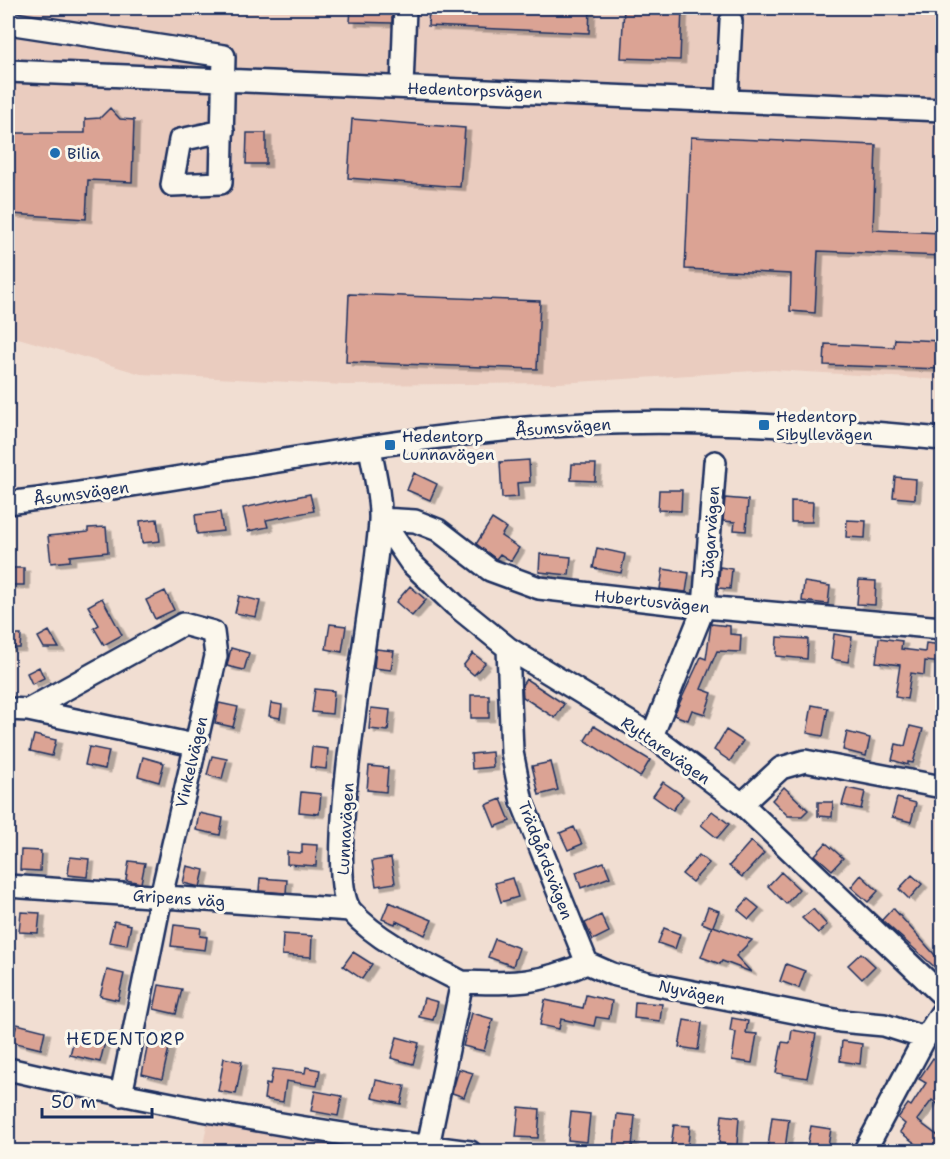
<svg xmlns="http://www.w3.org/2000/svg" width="950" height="1159" viewBox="0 0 950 1159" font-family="'Shantell Sans',sans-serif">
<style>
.built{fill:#eaccbf}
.building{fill:#dba394;stroke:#1b2f5e;stroke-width:1.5;filter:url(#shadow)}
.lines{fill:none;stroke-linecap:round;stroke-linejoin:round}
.minor-casing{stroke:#1b2f5e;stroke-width:26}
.minor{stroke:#fbf7ec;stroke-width:21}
.poi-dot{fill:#1f6fb2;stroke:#fbf7ec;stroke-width:2}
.labels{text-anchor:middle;stroke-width:6;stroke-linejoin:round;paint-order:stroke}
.street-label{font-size:16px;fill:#1b2f5e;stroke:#fbf7ec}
.poi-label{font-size:16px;fill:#1b2f5e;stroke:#fbf7ec;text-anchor:start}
.neighbourhood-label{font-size:18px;letter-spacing:1.5px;fill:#1b2f5e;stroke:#fbf7ec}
</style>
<defs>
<filter id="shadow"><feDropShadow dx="5.5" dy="3.5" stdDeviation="0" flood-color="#0004"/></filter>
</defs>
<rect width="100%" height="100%" fill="#f1ded2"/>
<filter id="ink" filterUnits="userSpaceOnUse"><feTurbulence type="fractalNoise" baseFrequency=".0167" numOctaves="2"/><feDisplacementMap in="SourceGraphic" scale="12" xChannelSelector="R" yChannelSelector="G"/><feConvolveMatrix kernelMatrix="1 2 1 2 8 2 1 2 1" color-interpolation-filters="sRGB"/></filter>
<g filter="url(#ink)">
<path class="built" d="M8,8H942V380L773,370L559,383L344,385L141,374L8,335Z
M208,1118L413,1152H202Z"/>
<path class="building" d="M351,8H392V23L350,22Z
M429,8H590L589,33L428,26Z
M624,8H682L680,60L621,58Z
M110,108L120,119L134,120L132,182L88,180L86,219L12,214L15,173L8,172L9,133H85V119L100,118Z
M352,119L465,128L460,187L348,178Z
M247,133H266V164H246Z
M691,137L876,145L873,230L942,233V256L818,251L815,313L790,311L791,274L685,269Z
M349,294L540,301L537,369L346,362Z
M895,339L942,341V369L824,365L825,344L894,347Z
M529,460L530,482L517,483L518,497L502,498L500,462Z
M572,464H596L595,481L571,480Z
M414,473L437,484L430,500L407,490Z
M895,477L916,479L915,499L893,497Z
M659,490H682L681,511L658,510Z
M310,494L314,511L266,520L268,527L248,531L243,508Z
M725,498L748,500L746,531L734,530L735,522L723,521Z
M791,501L813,502L812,522H791Z
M220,512L223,531L197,534L195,515Z
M157,519L160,541L142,543L140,521Z
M492,519L506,528L501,536L519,548L511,561L500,554L496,559L476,544Z
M847,520L866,521L865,538L846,537Z
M106,527L108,552L70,556V561L51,563L48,536L88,532V528Z
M597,548L625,554L621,573L593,568Z
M540,554L571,557L569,575L539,572Z
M720,567L732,569L730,589L718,588Z
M8,568H24V585H8Z
M663,569L689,573L686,592L660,589Z
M859,580L876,581L875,605L857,604Z
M804,582L830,586L828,604L802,601Z
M410,586L426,600L412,616L396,602Z
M165,591L174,610L155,619L146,600Z
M239,596L260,601L256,617L235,613Z
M102,598L122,635L104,645L94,628L99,625L88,606Z
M330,624L346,626L342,652L326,649Z
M711,624L730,626V634L741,635L740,652L717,651L701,689L712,693L705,714L692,710L688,720L674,715L701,657L706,659Z
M49,631L59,648H44L38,637Z
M834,634L852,637L848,662L831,659Z
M8,635H21L20,648H8Z
M777,637L808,639L807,659L776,656Z
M879,638L902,641L901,649L925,652L926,643L942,645V663L925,661L924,675L911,673L907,699L895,697L900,665L876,662Z
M231,648L249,653L244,670L227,666Z
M376,649L394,651L391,670L374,668Z
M473,653L485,663L474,675L463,666Z
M39,667L44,678L32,684L27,673Z
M526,679L564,704L555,718L523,697L522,685Z
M315,689L334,691L332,714L312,712Z
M471,695H489V718H471Z
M219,703L238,707L233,727L215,723Z
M271,703L282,705L280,718L269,716Z
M812,705L828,708L823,736L807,733Z
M371,708L390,710L388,731L369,729Z
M594,726L650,760L640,777L585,740Z
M910,726L923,729L913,763L908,762V765L892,760L896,744L905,746Z
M726,730L743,741L730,761L714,750Z
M847,732L870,738L866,756L843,750Z
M34,735L56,740L52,756L30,751Z
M89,747L109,751L105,769L85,765Z
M312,747L328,749L326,769L310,767Z
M492,752L493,767L472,769L471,754Z
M212,756L227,759L222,779L207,775Z
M143,757L164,763L159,782L138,776Z
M551,762L558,790L539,795L532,766Z
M369,766L388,768L386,792L367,790Z
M663,782L683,796L673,810L653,796Z
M784,787L808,810L802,816H788L772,800Z
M847,788L865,792L861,809L842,805Z
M301,792L321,794L319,814L299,812Z
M897,798L916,803L911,822L892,817Z
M501,799L510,821L495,827L486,805Z
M818,802H833L832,817L818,816Z
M712,811L729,824L717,838L701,825Z
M199,813L223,818L220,835L196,830Z
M574,827L582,844L568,850L560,833Z
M751,841L764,853L742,877L729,866Z
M826,843L843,858L832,870L815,855Z
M302,844L317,845L316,866L287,864V852L302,853Z
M21,850L41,851L40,871L20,870Z
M699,855L709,863L692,882L682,874Z
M70,857L89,859L87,877L68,875Z
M391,858L395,883L376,886L372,861Z
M129,861L145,863L141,883L126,880Z
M604,862L610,877L581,888L576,872Z
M187,866L204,870L200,887L183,883Z
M781,872L799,889L786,904L768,886Z
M861,875L878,891L868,902L851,887Z
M912,875L922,884L909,899L899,889Z
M260,878L287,880L286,893L259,891Z
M512,878L518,897L501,902L495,883Z
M748,899L759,908L749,919L738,910Z
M389,902L432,920L425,935L396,921L395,924L382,919Z
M708,907L719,911L713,926L752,940L736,956L751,972L722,961L720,964L701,957L712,927L702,923Z
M893,908L942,963L939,971L882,920Z
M813,909L827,925L818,933L802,918Z
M21,912L40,913L38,933L19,932Z
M601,915L609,932L593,940L585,923Z
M114,921L131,925L127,945L109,942Z
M174,925L201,928L200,936L207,937L205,950L171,946Z
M664,928L680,934L675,949L658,943Z
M283,934L312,936L311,957L282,955Z
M495,939L519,948L513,966L488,957Z
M353,952L372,964L362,979L343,966Z
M861,953L875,966L862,979L848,965Z
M786,964L805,971L799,988L780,981Z
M107,970L124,974L118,1000L100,996Z
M159,985L182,989L176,1014L154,1009Z
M586,995L612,1001L609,1019L596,1017L594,1026L561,1019L559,1029L540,1025L545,1000L583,1008Z
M424,998L438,1002L433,1020L419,1017Z
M635,1002L662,1004L660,1021L634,1018Z
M472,1013L493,1019L484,1051L463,1046Z
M732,1018L748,1021L746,1033L757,1034L752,1063L732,1060L736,1032L730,1031Z
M684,1020L702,1023L698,1050L679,1047Z
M17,1024L45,1031L41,1049L12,1042Z
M792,1030L816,1034L807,1078L776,1073L782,1042L790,1043Z
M75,1035L105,1042L100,1062L70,1055Z
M397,1037L419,1043L413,1064L391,1058Z
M842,1041L862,1044L860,1064L840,1061Z
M148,1043L169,1048L162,1079L142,1074Z
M224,1058L242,1062L236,1094L218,1091Z
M933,1058L942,1064V1107L932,1100L917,1120L942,1139L933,1152H927L900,1132L905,1124L898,1118L908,1104L911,1106L926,1083L919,1079Z
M306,1067L320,1070L317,1086L286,1081L283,1102L264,1099L266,1084L270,1085L273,1069L305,1073Z
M459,1069L473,1073L464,1097L452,1093Z
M376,1080L405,1086L401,1104L372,1098Z
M315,1091L342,1096L338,1116L311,1111Z
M519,1107L540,1109L538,1138L516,1137Z
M571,1112L590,1114L587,1142L568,1140Z
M617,1114L635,1116L632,1147L614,1145Z
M722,1115L739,1117L737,1145L719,1143Z
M772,1117L789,1119L785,1149L768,1147Z
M674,1125L690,1126L687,1152H670Z
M811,1126L831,1129L827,1152H806Z"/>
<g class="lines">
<defs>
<path id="minor" d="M8,23L224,56L221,183L172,185L180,140L223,131
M8,71L942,110
M402,87L405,8
M727,101L731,21
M370,448C374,471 381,497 380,520C378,584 319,873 351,911C377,941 427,964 462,982L428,1146
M8,503C200,479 390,434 584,424C704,418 823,428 942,439
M381,519L411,563L455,605L508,648L652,736L742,804L942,995
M381,519L415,521L438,530L490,570L539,588L704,607L942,628
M508,648L512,752L522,802L587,963
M8,709L28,710L194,745
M28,710L183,624L213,632L216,656L161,897L121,1095
M652,736L704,607L715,462
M742,804L781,768L805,761L942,787
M8,886L350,910
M462,982C513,984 540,984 587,963L612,974L648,983L840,1021L884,1025L925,1038
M8,1069C161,1105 314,1132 470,1152
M864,1152L925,1038L942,1012"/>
</defs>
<use href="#minor" class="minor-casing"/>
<use href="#minor" class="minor"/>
</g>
</g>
<g class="poi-dot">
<circle cx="55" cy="153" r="6"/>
<rect x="758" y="419" width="12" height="12" rx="3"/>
<rect x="384" y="439" width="12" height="12" rx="3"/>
</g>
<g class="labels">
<g class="street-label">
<text transform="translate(475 90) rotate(2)" y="6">Hedentorpsvägen</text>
<text transform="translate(563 427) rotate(-4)" y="6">Åsumsvägen</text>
<text transform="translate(81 493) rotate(-8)" y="6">Åsumsvägen</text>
<text transform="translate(710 532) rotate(-86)" y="6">Jägarvägen</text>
<text transform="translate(652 601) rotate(6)" y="6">Hubertusvägen</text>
<text transform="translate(666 750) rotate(35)" y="6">Ryttarevägen</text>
<text transform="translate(191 762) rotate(-77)" y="6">Vinkelvägen</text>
<text transform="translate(345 829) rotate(-87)" y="6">Lunnavägen</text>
<text transform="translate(546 860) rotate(69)" y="6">Trädgårdsvägen</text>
<text transform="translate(179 898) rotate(4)" y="6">Gripens väg</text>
<text transform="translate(692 992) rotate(12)" y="6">Nyvägen</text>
</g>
<g class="poi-label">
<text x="67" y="159">Bilia</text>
<text x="776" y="422">Hedentorp<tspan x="776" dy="18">Sibyllevägen</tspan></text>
<text x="402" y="442">Hedentorp<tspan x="402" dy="18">Lunnavägen</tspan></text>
</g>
<g class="neighbourhood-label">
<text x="126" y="1045">HEDENTORP</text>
</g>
</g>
<rect width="950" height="1159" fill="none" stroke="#fbf7ec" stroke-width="30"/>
<rect x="15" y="15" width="920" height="1129" fill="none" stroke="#1b2f5e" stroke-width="2" filter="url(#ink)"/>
<path d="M42 1108v9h110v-9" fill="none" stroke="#1b2f5e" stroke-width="3"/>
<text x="51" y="1108" font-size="18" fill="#1b2f5e" stroke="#fbf7ec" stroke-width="4.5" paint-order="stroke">50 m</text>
</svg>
